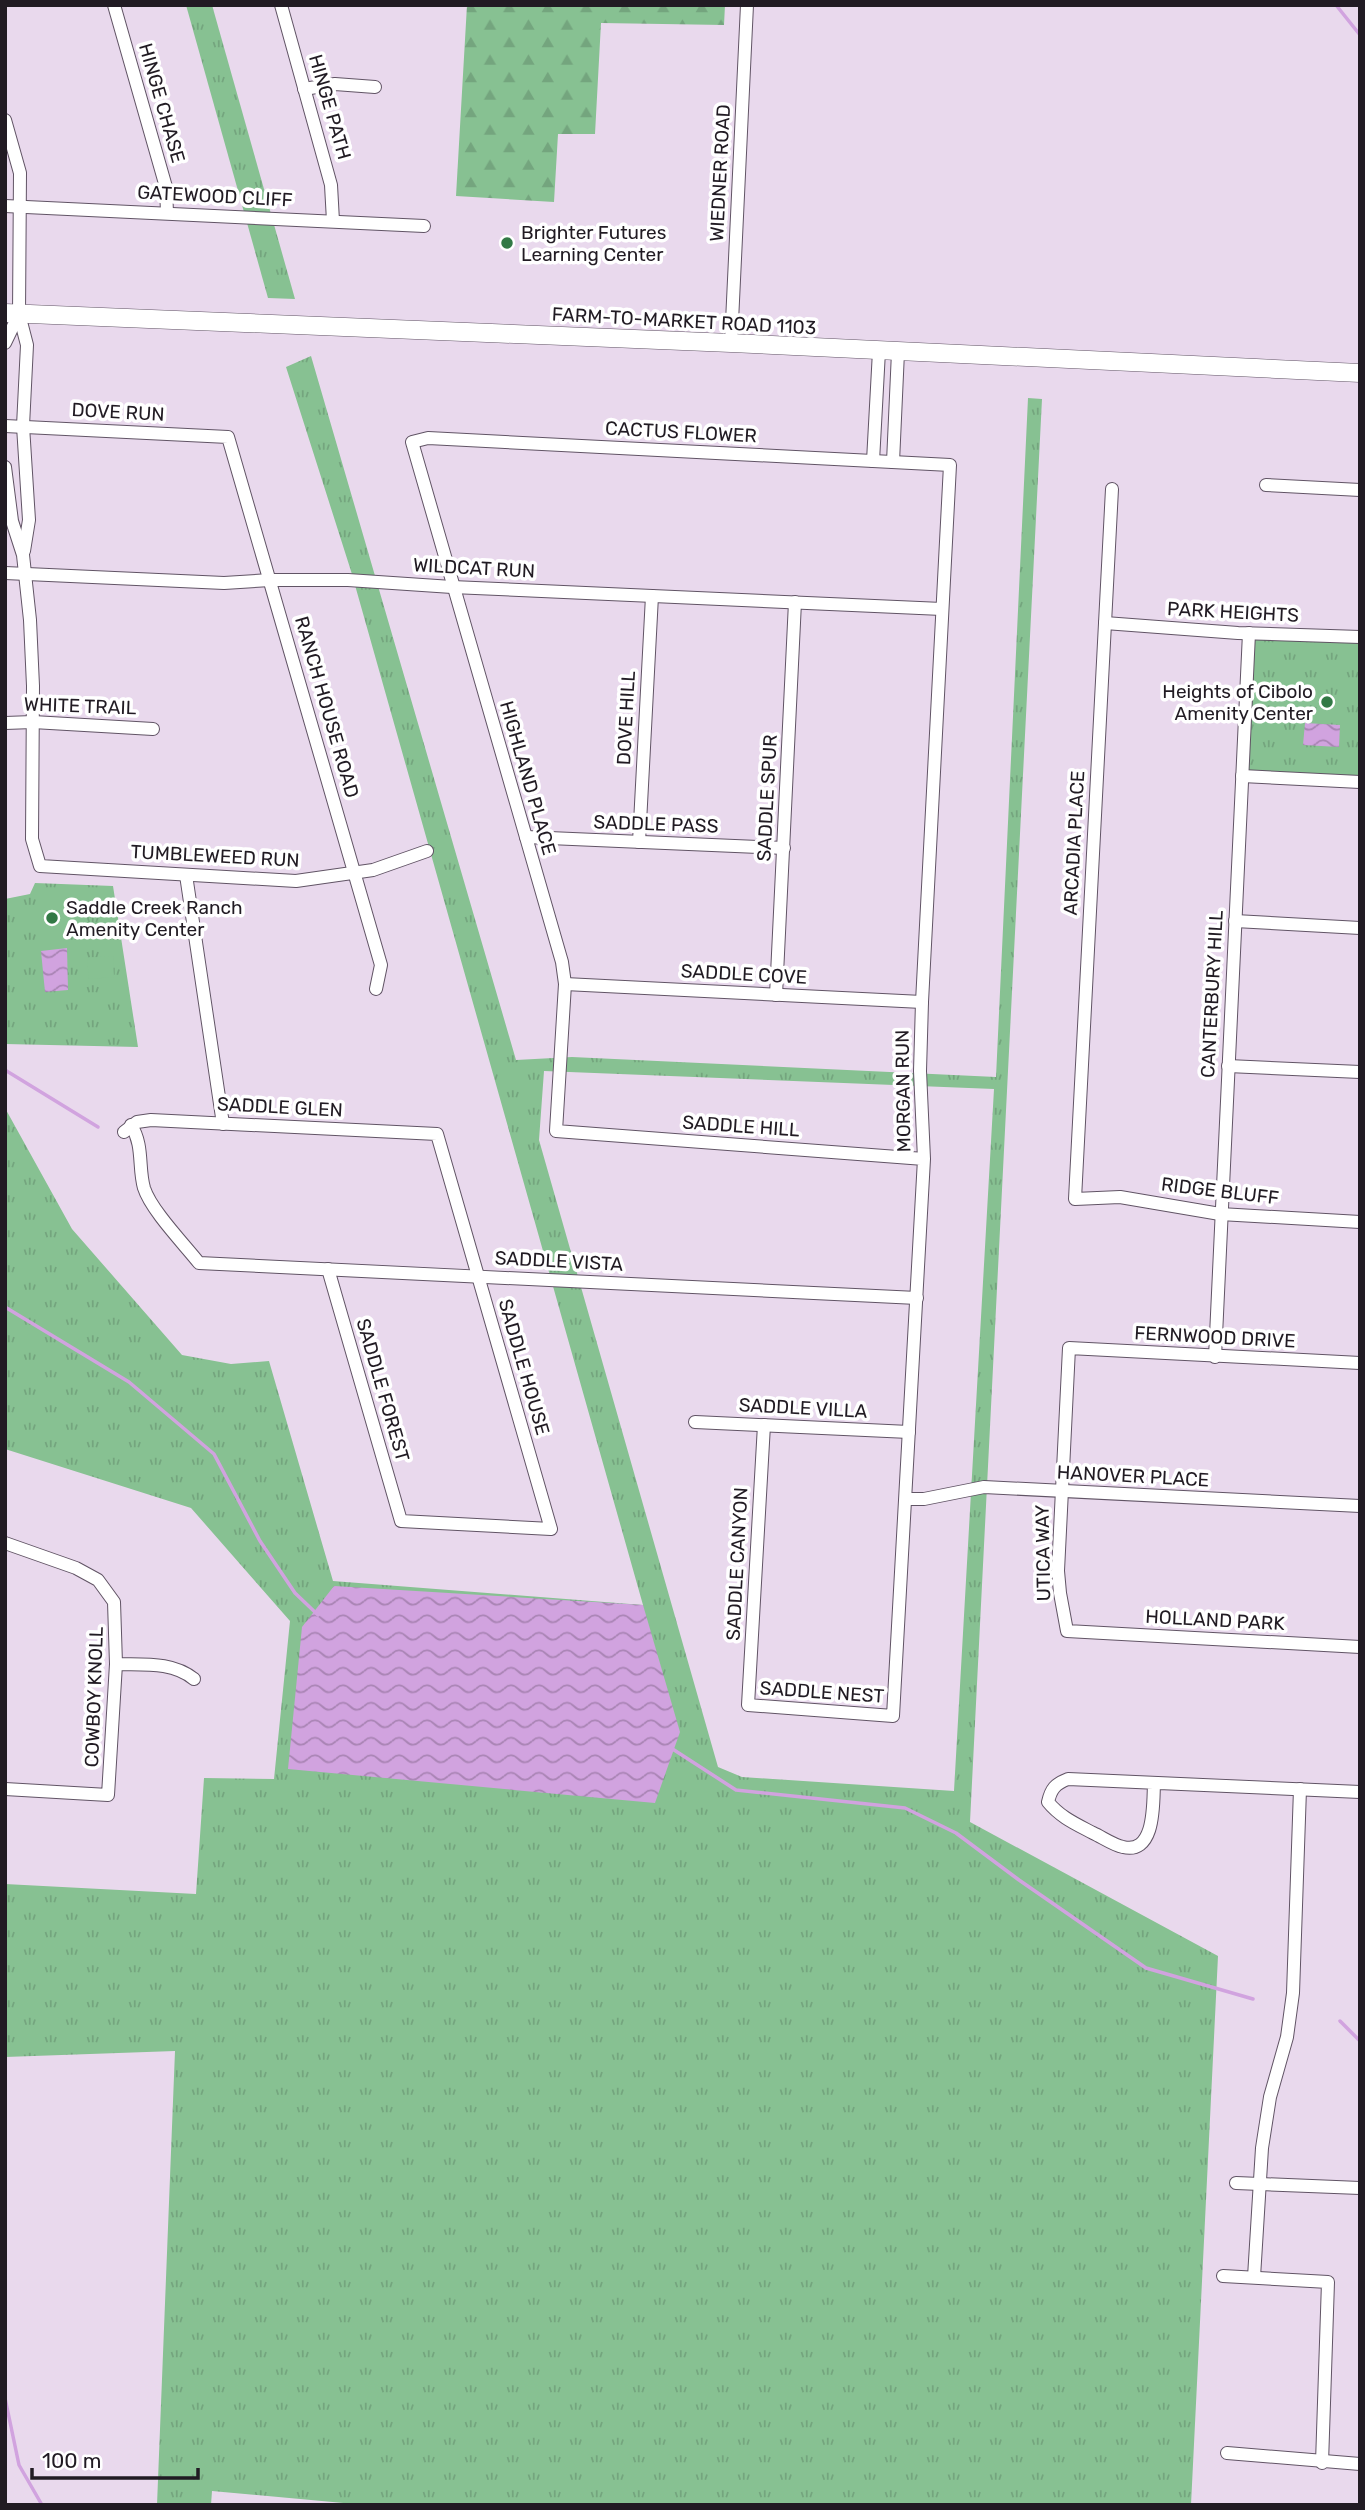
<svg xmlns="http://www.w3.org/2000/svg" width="1365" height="2510" font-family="Rubik,sans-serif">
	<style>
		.grass { fill: url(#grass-tufts); fill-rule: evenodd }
		.forest { fill: url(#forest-firs) }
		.pitch { fill: #87c192 }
		.water { fill: url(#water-waves) }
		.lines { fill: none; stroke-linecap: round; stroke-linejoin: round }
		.stream { stroke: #d1a3df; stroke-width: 3.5 }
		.street-casing { stroke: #615465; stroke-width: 14 }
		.secondary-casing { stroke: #615465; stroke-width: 19 }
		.street { stroke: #fff; stroke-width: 12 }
		.secondary { stroke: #fff; stroke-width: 18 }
		.poi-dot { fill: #327945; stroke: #fff; stroke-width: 2.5 }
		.labels { text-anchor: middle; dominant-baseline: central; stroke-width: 7; stroke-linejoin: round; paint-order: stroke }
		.street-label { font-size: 19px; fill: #211b23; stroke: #fff }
		.poi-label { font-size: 19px; fill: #211b23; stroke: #fff; text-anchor: start }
	</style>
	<defs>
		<pattern id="grass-tufts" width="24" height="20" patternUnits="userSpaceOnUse" patternTransform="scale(1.75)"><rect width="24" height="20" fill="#87c192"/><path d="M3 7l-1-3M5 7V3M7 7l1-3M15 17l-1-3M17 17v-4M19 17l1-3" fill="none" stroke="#74a57e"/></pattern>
		<pattern id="forest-firs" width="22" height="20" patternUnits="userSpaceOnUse" patternTransform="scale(1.75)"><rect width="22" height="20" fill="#87c192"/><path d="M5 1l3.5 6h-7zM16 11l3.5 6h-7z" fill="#74a57e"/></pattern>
		<pattern id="water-waves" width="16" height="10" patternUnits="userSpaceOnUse" patternTransform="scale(1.75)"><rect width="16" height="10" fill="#d1a3df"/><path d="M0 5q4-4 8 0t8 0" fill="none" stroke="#a984b4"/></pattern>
	</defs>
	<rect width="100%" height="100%" fill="#e9d9ed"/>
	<!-- grass -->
	<g class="grass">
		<path d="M186 5H212L295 299 268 298Z"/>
		<path d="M311 356 516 1060 572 1057 996 1077 1028 398 1042 399 970 1822 1218 1956 1191 2505H365L212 2491 211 2505H157L175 2051 5 2057V1884L196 1894 204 1778 274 1779 290 1621 191 1508 5 1449V1108L72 1229 182 1355 231 1364 269 1361 333 1581 643 1605 351 571 286 367ZM544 1071 994 1089 954 1791 742 1777 718 1767 539 1140Z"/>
		<path d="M1249 633 1360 638V782L1242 776Z"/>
		<path d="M35 883 113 886 138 1047 5 1044V899L30 894Z"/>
	</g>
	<!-- forest -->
	<path class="forest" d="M467 5H725L724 25 601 23 595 134H558L554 202 456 196Z"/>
	<!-- pitch -->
	<path class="pitch" d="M113 956 114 977 89 979 87 958Z"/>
	<!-- water -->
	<g class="water">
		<path d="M1305 723 1340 725 1339 747 1303 745Z"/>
		<path d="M67 948 68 990 45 992 41 951Z"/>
		<path d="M334 1586 643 1605 680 1732 655 1803 288 1769 302 1627Z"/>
	</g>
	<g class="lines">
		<!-- stream -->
		<g class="stream">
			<path d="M1336 5 1360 35"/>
			<path d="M5 1070 98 1127"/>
			<path d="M5 1307 129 1382 214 1454 260 1541 295 1593 318 1615"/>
			<path d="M671 1748 736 1790 905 1808 956 1833 1019 1880 1146 1968 1253 1999"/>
			<path d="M1340 2021 1360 2041"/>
			<path d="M5 2398 19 2465 42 2505"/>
		</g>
		<!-- street casing -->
		<g class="street-casing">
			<g id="street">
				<path d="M114 5 166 187 167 213"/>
				<path d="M281 5 331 185 333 221"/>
				<path d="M304 89 335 84 375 87"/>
				<path d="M5 120 20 173 19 314 27 345 23 426 29 520 24 551"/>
				<path d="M5 206 424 226"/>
				<path d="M5 343 19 314"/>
				<path d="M731 343 747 5"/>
				<path d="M5 426 228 437 381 965 376 989"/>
				<path d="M873 461 879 351"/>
				<path d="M893 462 898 352"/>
				<path d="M5 467 12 521 23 555 30 620 33 686 32 839 40 866 296 881 373 870 427 851"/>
				<path d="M1266 485 1360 490"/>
				<path d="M1112 489 1075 1199 1120 1197 1220 1214 1360 1222"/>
				<path d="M5 573 224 583 270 580H348L452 587 942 609"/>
				<path d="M1105 623 1238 633 1360 637"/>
				<path d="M5 723 33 722 153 729"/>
				<path d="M1242 776 1360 782"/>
				<path d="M526 837 784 848"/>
				<path d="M639 842 652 596"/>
				<path d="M186 875 223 1124"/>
				<path d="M1235 921 1360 928"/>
				<path d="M565 984 922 1002"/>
				<path d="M776 995 795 602"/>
				<path d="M1228 1066 1360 1072"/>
				<path d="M131 1125C144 1146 138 1167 144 1188 151 1210 184 1244 199 1263L917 1298"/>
				<path d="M124 1132 137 1122 151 1120 437 1134 551 1529 401 1521 328 1269"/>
				<path d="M1215 1357 1249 633"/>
				<path d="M1360 1363 1069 1348 1058 1571 1060 1593 1067 1631 1360 1647"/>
				<path d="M695 1422 909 1432"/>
				<path d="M764 1425 748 1705 893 1716 924 1159 920 1071 922 1002 950 465 428 438 412 442 562 962 565 984 556 1131 924 1159"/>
				<path d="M906 1499H924L984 1487 1360 1506"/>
				<path d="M5 1543 76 1568 98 1580 114 1602 116 1664 108 1795 5 1789"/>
				<path d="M116 1664C142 1665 172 1661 194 1679"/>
				<path d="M1154 1783C1153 1802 1156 1855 1123 1847 1113 1845 1102 1837 1093 1833 1076 1824 1060 1817 1048 1802 1051 1789 1055 1784 1068 1779L1360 1792"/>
				<path d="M1236 2183 1360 2188"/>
				<path d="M1223 2276 1328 2282 1322 2463"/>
				<path d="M1254 2277 1262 2148 1270 2097 1287 2037 1293 1993 1300 1789"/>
				<path d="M1227 2453 1360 2464"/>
			</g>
		</g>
		<!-- secondary casing -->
		<g class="secondary-casing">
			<path id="secondary" d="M5 313 731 343 1360 373"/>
		</g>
		<!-- street -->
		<use href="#street" class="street"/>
		<!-- secondary -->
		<use href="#secondary" class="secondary"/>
	</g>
	<!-- markers -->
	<g class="poi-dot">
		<circle cx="507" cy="243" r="7"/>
		<circle cx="1327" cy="702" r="7"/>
		<circle cx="52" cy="918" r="7"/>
	</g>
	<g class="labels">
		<!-- street labels -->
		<g class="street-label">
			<text transform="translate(162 103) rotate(74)">HINGE CHASE</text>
			<text transform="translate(330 107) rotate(74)">HINGE PATH</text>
			<text transform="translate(720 173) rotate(-87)">WIEDNER ROAD</text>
			<text transform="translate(215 196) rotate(3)">GATEWOOD CLIFF</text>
			<text transform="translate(684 321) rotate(3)">FARM-TO-MARKET ROAD 1103</text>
			<text transform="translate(118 412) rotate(3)">DOVE RUN</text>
			<text transform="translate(681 432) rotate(3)">CACTUS FLOWER</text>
			<text transform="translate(474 568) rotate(3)">WILDCAT RUN</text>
			<text transform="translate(1233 612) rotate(3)">PARK HEIGHTS</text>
			<text transform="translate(80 706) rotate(2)">WHITE TRAIL</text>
			<text transform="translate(327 707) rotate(74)">RANCH HOUSE ROAD</text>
			<text transform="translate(626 718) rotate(-87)">DOVE HILL</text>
			<text transform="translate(528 778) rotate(74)">HIGHLAND PLACE</text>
			<text transform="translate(767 798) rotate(-87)">SADDLE SPUR</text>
			<text transform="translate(656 824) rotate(2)">SADDLE PASS</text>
			<text transform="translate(1074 843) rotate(-87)">ARCADIA PLACE</text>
			<text transform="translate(215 856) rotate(3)">TUMBLEWEED RUN</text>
			<text transform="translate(744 974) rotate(3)">SADDLE COVE</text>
			<text transform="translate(1212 994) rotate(-87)">CANTERBURY HILL</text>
			<text transform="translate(903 1091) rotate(-91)">MORGAN RUN</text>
			<text transform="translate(280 1107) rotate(3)">SADDLE GLEN</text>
			<text transform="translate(741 1126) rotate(4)">SADDLE HILL</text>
			<text transform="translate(1220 1191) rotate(7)">RIDGE BLUFF</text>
			<text transform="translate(559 1261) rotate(3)">SADDLE VISTA</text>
			<text transform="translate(1215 1337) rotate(3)">FERNWOOD DRIVE</text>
			<text transform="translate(524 1367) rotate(74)">SADDLE HOUSE</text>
			<text transform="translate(383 1390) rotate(74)">SADDLE FOREST</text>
			<text transform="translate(803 1408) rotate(3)">SADDLE VILLA</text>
			<text transform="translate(1133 1476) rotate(3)">HANOVER PLACE</text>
			<text transform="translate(1043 1553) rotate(-91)">UTICA WAY</text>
			<text transform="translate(737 1564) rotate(-87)">SADDLE CANYON</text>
			<text transform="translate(1215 1620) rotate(3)">HOLLAND PARK</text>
			<text transform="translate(822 1692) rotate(4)">SADDLE NEST</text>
			<text transform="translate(94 1697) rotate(-88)">COWBOY KNOLL</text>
		</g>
		<!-- poi labels -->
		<g class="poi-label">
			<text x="521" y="232">Brighter Futures<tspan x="521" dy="22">Learning Center</tspan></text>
			<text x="1313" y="691" text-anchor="end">Heights of Cibolo<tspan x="1313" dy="22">Amenity Center</tspan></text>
			<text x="66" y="907">Saddle Creek Ranch<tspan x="66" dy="22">Amenity Center</tspan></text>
		</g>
	</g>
	<!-- border -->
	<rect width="1365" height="2510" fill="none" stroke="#211b23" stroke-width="14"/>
	<!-- scale -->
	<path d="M32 2468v10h166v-10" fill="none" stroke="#211b23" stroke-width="3.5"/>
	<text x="42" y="2468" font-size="21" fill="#211b23" stroke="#ffffff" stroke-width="5" paint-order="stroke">100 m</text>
</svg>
